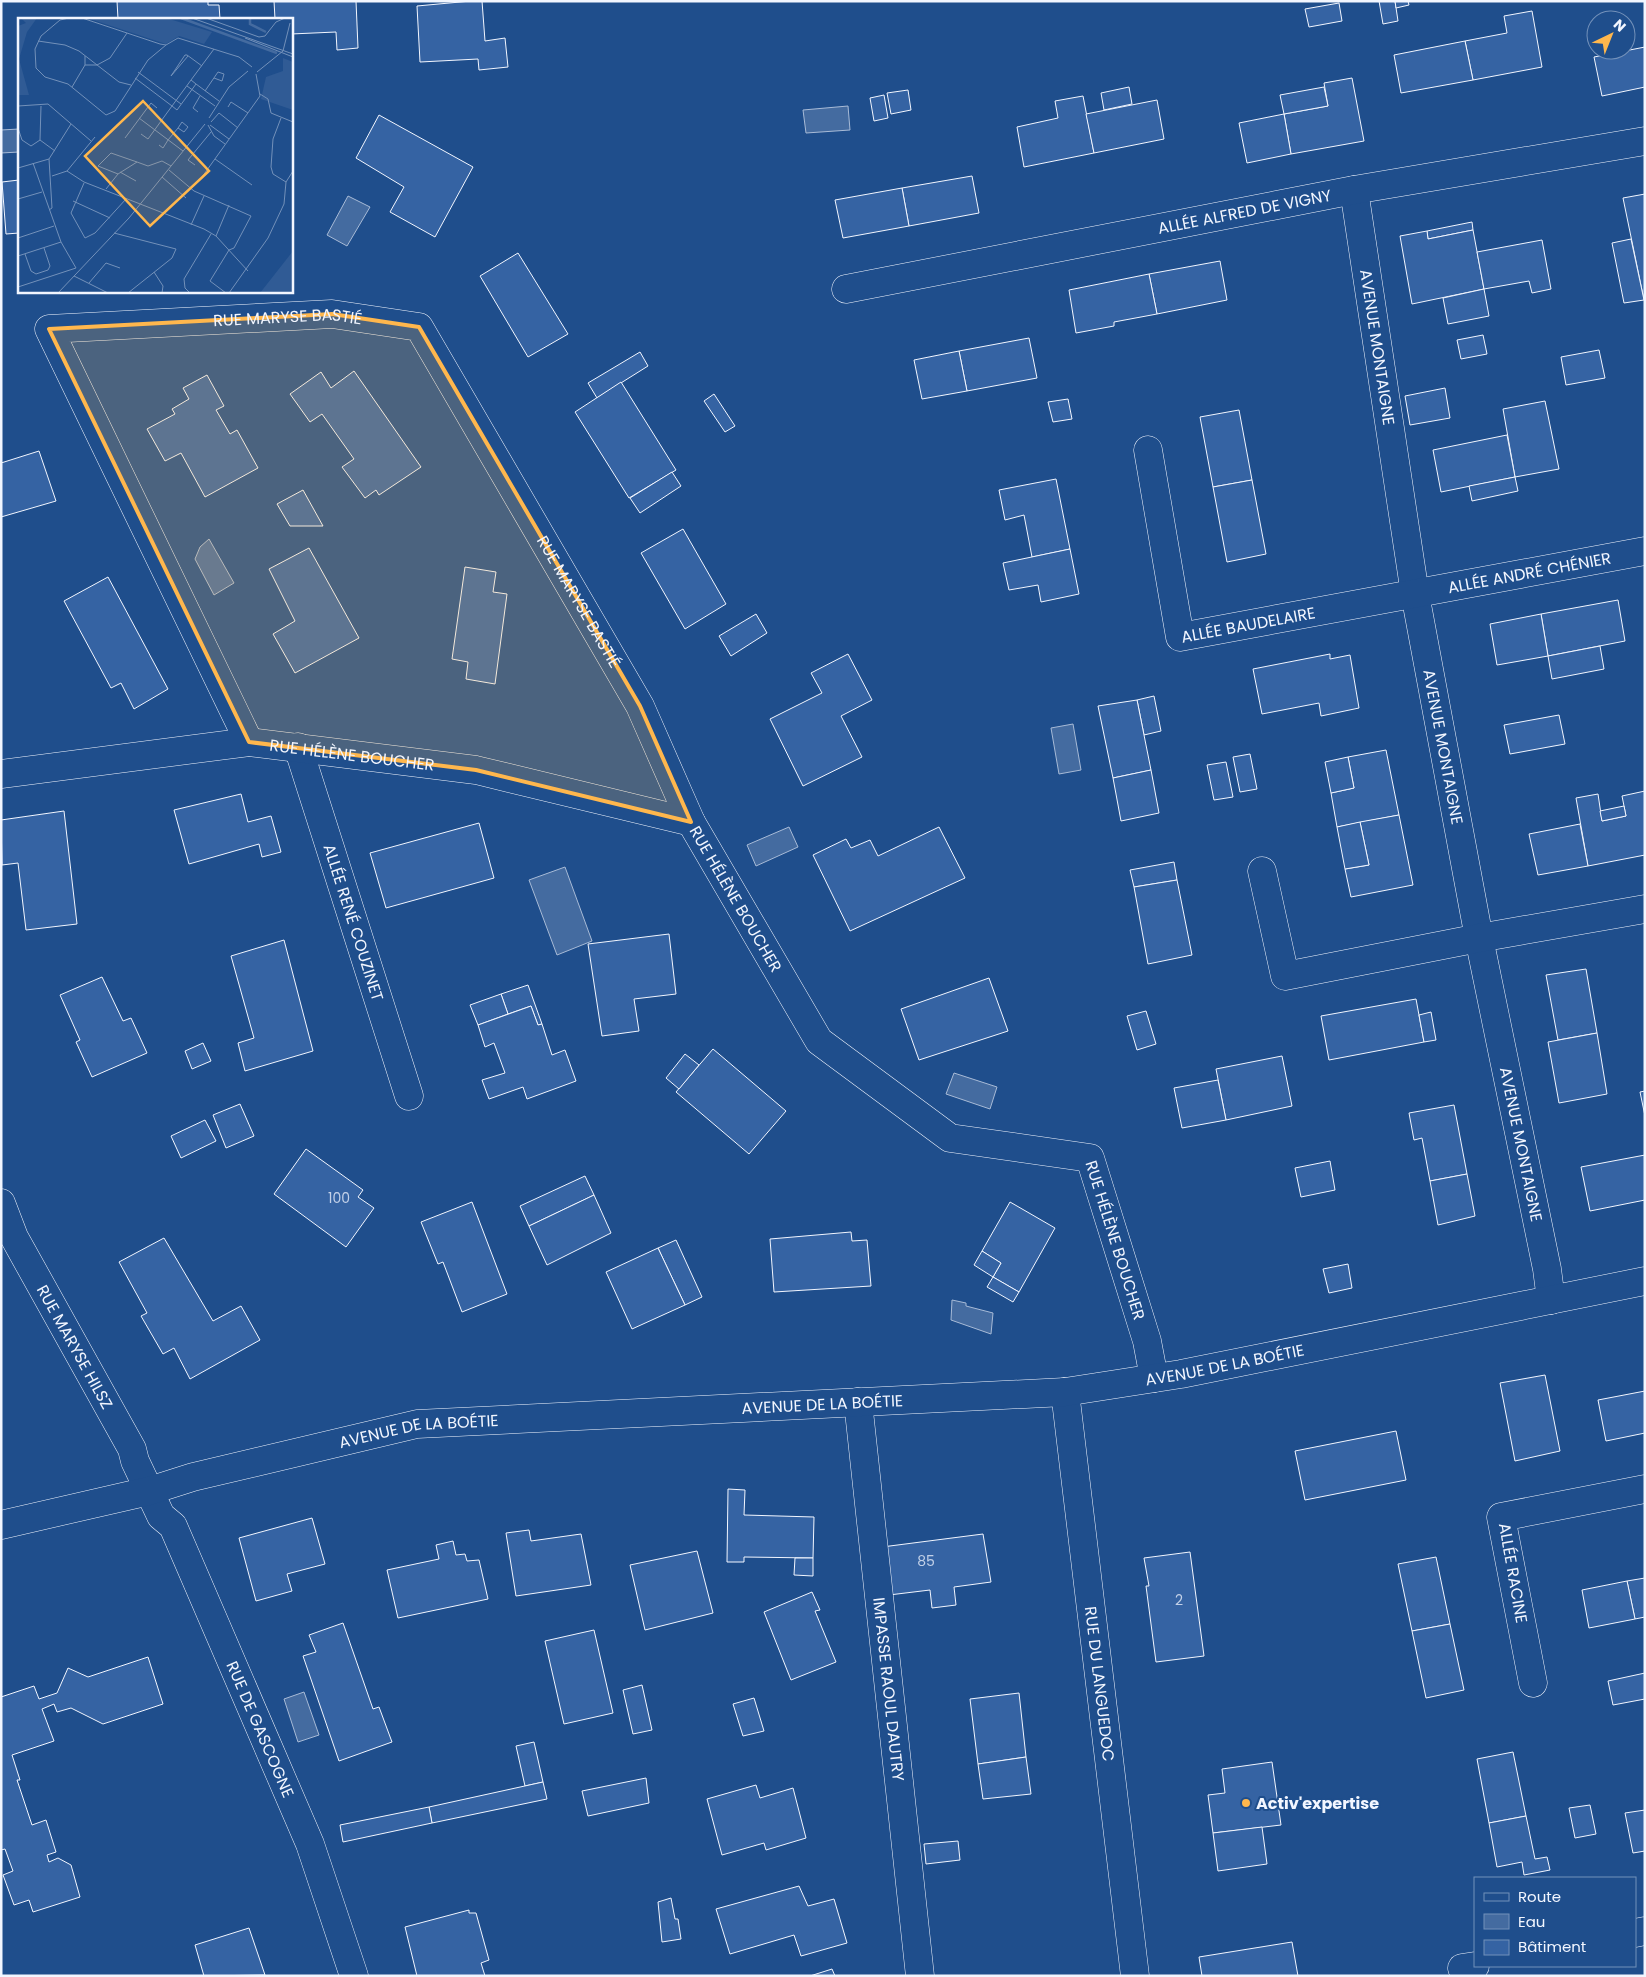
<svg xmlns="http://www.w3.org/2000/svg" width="1646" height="1977" font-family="Poppins,sans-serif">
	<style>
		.water { fill: #446ba0; stroke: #a8bbd7 }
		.building { fill: #3563a3; stroke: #f2f6ff }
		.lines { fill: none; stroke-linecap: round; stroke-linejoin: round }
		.minor-casing { stroke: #f2f6ff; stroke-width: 29 }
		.major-casing { stroke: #f2f6ff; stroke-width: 29 }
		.minor { stroke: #1f4e8c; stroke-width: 28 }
		.major { stroke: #1f4e8c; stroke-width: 28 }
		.marked { fill: #ffb74d; fill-opacity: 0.2; stroke: #ffb74d; stroke-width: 4; stroke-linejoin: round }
		.poi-dot { fill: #ffb74d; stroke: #1f4e8c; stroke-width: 2 }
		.labels { text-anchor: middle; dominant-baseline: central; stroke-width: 4; stroke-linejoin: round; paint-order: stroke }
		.number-label { font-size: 14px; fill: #c3d1e8 }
		.street-label { font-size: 16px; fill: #f2f6ff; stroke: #1f4e8c }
		.poi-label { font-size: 16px; font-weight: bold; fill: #f2f6ff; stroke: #1f4e8c; text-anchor: start }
		.inset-river { fill: none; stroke: #446ba0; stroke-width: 2.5 }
		.inset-road { fill: none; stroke: #7391ba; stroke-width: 1 }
		.view { fill: #ffb74d; fill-opacity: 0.15; stroke: #ffb74d; stroke-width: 2.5 }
		.inset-edge { fill: none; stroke: #f2f6ff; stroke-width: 2.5 }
	</style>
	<rect width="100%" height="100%" fill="#1f4e8c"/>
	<!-- water -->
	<g class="water">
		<path d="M848 106 850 130 806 133 803 110Z"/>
		<path d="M19 129V152L1 153V130Z"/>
		<path d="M348 196 370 207 347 246 327 235Z"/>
		<path d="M209 539 234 583 214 595 195 559 200 547Z"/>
		<path d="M1073 724 1081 770 1059 774 1051 728Z"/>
		<path d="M789 827 798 847 756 866 747 845Z"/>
		<path d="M565 867 592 941 557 955 529 880Z"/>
		<path d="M954 1073 997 1087 990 1109 946 1094Z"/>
		<path d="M952 1300 966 1303V1306L993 1313 991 1334 951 1320Z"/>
		<path d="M304 1692 319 1735 298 1742 284 1699Z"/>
	</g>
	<!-- building -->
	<g class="building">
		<path d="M117 1H208V5H219L220 19H118Z"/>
		<path d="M274 1H356L358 48 337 50 336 32 291 34V19H275Z"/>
		<path d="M471 1H482L485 41 505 38 508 67 479 70 478 59 420 62 417 6Z"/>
		<path d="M1379 1H1395L1398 21 1383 24Z"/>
		<path d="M1395 1H1408L1409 5 1396 8Z"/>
		<path d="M1339 3 1342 21 1309 27 1305 9Z"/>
		<path d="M1532 11 1542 67 1473 80 1465 41 1507 33 1504 16Z"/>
		<path d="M1465 41 1473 80 1401 93 1394 55Z"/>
		<path d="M1645 47V87L1602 96 1594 57Z"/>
		<path d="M1352 78 1364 141 1291 154 1284 114 1328 106 1324 83Z"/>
		<path d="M1129 87 1132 104 1104 110 1101 93Z"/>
		<path d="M1324 87 1328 106 1284 114 1280 95Z"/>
		<path d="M908 90 911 110 891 114 887 93Z"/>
		<path d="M884 95 888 118 874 121 870 98Z"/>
		<path d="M1083 96 1094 153 1024 167 1017 127 1058 118 1055 101Z"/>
		<path d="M1157 100 1164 139 1094 153 1086 114Z"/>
		<path d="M1284 114 1291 154 1247 163 1239 123Z"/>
		<path d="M379 115 473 167 435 237 390 212 404 187 356 158Z"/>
		<path d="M972 176 979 213 909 226 902 188Z"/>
		<path d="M19 180V233L6 234 2 182Z"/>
		<path d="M902 188 909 226 843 238 835 200Z"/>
		<path d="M1645 194V299L1644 300 1623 198Z"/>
		<path d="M1472 222 1473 230 1428 239 1427 231Z"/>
		<path d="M1473 230 1484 289 1412 304 1400 236 1427 231 1428 239Z"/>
		<path d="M1631 239 1644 300 1624 303 1612 243Z"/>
		<path d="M1542 240 1551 289 1532 293 1529 281 1484 289 1477 252Z"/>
		<path d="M518 253 568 334 528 357 480 276Z"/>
		<path d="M1220 261 1227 300 1157 314 1149 274Z"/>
		<path d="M1149 274 1157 314 1114 322V326L1076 333 1069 290Z"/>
		<path d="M1484 289 1489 316 1448 324 1443 298Z"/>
		<path d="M1483 335 1487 354 1461 359 1457 340Z"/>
		<path d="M1029 338 1037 378 967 391 959 351Z"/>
		<path d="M1599 350 1605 378 1566 385 1561 357Z"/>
		<path d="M959 351 967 391 922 399 914 360Z"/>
		<path d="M640 352 648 366 597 398 588 383Z"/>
		<path d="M354 371 421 467 379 495 376 490 365 498 342 467 354 459 322 414 310 422 290 394 321 372 331 388Z"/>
		<path d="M207 375 224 406 216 410 230 434 237 430 258 468 205 497 181 453 165 461 147 429 175 414 172 409 189 399 183 388Z"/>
		<path d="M621 382 676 470 629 498 575 412Z"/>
		<path d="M1445 388 1450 418 1410 425 1405 396Z"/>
		<path d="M714 394 735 426 725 432 704 401Z"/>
		<path d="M1068 399 1072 419 1053 422 1048 402Z"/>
		<path d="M1545 401 1559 469 1515 477 1503 409Z"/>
		<path d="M1239 410 1252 480 1213 487 1200 417Z"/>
		<path d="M1507 435 1515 477 1441 492 1433 450Z"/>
		<path d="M39 451 56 501 1 517V463Z"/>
		<path d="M672 472 681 486 640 513 630 498Z"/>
		<path d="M1515 477 1518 491 1472 501 1469 486Z"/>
		<path d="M1056 479 1070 549 1032 557 1024 515 1005 520 999 490Z"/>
		<path d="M1252 480 1266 554 1227 562 1213 487Z"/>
		<path d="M303 490 323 526H290L277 504Z"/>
		<path d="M683 529 726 604 685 629 641 553Z"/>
		<path d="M309 548 359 638 295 673 273 634 295 621 269 569Z"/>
		<path d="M1070 549 1079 594 1041 602 1038 585 1009 590 1003 563Z"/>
		<path d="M465 567 496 572 493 592 507 594 495 684 466 679 468 662 452 659Z"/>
		<path d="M108 577 168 689 134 709 121 683 111 688 64 601Z"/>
		<path d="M1618 600 1625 641 1548 656 1541 614Z"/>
		<path d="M756 614 767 633 731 656 719 636Z"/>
		<path d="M1541 614 1548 656 1497 665 1490 624Z"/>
		<path d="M1600 646 1604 669 1552 679 1548 656Z"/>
		<path d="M848 654 872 700 841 716 862 757 803 786 770 719 822 693 811 673Z"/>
		<path d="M1330 654V659L1350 655 1359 708 1321 716 1319 703 1262 714 1253 669Z"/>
		<path d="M1154 696 1161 731 1144 735 1137 700Z"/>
		<path d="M1137 700 1151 770 1113 778 1098 706Z"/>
		<path d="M1559 715 1565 744 1510 754 1504 725Z"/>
		<path d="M1386 750 1399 815 1337 827 1331 793 1354 788 1348 757Z"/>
		<path d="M1250 754 1257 789 1240 792 1233 757Z"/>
		<path d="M1348 757 1354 788 1331 793 1325 762Z"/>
		<path d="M1226 762 1233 797 1214 800 1207 765Z"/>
		<path d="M1151 770 1159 813 1121 821 1113 778Z"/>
		<path d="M1645 791V855L1588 866 1576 798 1598 794 1602 821 1626 816 1622 796Z"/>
		<path d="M241 794 248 822 271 816 281 852 262 857 259 844 189 864 174 810Z"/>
		<path d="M1624 806 1626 816 1602 821 1600 811Z"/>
		<path d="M64 811 77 924 26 930 18 863 2 865 1 820Z"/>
		<path d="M1399 815 1413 885 1351 897 1345 869 1369 865 1360 822Z"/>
		<path d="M1360 822 1369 865 1345 869 1337 827Z"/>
		<path d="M479 823 494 878 386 908 370 853Z"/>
		<path d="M1580 824 1588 866 1538 875 1529 834Z"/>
		<path d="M939 827 965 878 850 931 813 855 846 839 851 848 870 840 878 856Z"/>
		<path d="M1174 862 1177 880 1134 887 1130 870Z"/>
		<path d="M1177 880 1192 955 1148 964 1134 887Z"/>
		<path d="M669 934 676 994 634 999 639 1031 602 1036 588 944Z"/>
		<path d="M284 940 313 1051 245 1071 238 1043 254 1038 231 956Z"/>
		<path d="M1586 969 1597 1033 1558 1040 1546 975Z"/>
		<path d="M102 977 123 1021 131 1018 147 1053 92 1077 76 1042 80 1040 60 995Z"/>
		<path d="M989 978 1008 1031 919 1060 901 1009Z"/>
		<path d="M528 985 542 1024 538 1025 531 1006 508 1014 501 994Z"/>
		<path d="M501 994 508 1014 478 1025 470 1005Z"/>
		<path d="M1416 999 1424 1042 1329 1060 1321 1016Z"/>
		<path d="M531 1006 538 1025 542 1024 552 1055 565 1050 576 1081 527 1099 523 1087 489 1099 482 1080 505 1073 494 1043 485 1047 478 1025Z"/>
		<path d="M1146 1011 1156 1044 1137 1050 1127 1016Z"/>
		<path d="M1431 1012 1436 1040 1424 1042 1419 1015Z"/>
		<path d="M1597 1033 1607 1094 1559 1103 1548 1042Z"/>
		<path d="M203 1043 211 1061 192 1069 185 1051Z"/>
		<path d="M713 1049 786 1111 749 1154 676 1092Z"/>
		<path d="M685 1054 699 1065 679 1089 666 1078Z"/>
		<path d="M1282 1056 1292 1106 1226 1120 1216 1069Z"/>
		<path d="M1218 1080 1226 1120 1182 1128 1174 1088Z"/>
		<path d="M1645 1091V1116L1640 1092Z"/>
		<path d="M240 1104 254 1136 226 1148 213 1115Z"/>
		<path d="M1454 1105 1467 1174 1430 1181 1422 1138 1414 1140 1409 1113Z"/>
		<path d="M205 1120 216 1141 181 1158 171 1136Z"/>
		<path d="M306 1149 363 1190 358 1197 374 1208 346 1247 274 1194Z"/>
		<path d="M1645 1155V1200L1590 1211 1581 1167Z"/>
		<path d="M1330 1161 1335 1190 1301 1197 1295 1168Z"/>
		<path d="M1467 1174 1475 1216 1438 1225 1430 1181Z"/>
		<path d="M585 1176 594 1195 529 1226 520 1206Z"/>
		<path d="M594 1195 611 1233 547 1265 529 1226Z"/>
		<path d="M472 1202 507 1294 462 1312 443 1262 438 1264 421 1222Z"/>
		<path d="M1010 1202 1055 1228 1019 1292 993 1277 1001 1263 982 1251Z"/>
		<path d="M851 1232 852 1241 867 1240 871 1286 774 1292 770 1239Z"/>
		<path d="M164 1238 213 1321 241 1306 260 1340 190 1379 174 1348 163 1354 141 1316 147 1313 119 1262Z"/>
		<path d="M676 1240 702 1297 685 1305 658 1248Z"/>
		<path d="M658 1248 685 1305 632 1329 606 1272Z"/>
		<path d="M982 1251 1001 1263 993 1277 974 1265Z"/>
		<path d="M1348 1264 1352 1288 1329 1293 1323 1269Z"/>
		<path d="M993 1277 1019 1292 1013 1302 987 1287Z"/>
		<path d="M1545 1375 1560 1451 1515 1461 1500 1383Z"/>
		<path d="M1645 1391V1433L1606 1441 1598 1400Z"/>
		<path d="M1396 1431 1406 1480 1305 1500 1295 1451Z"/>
		<path d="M728 1489 745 1490 744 1515 814 1517 813 1558 744 1557V1562H727Z"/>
		<path d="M312 1518 325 1564 287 1574 292 1591 256 1601 239 1538Z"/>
		<path d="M529 1530 531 1541 581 1534 591 1585 516 1596 506 1533Z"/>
		<path d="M983 1534 991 1582 954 1587 956 1605 932 1608 930 1590 889 1595 882 1547Z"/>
		<path d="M453 1541 456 1555 465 1554 467 1561 479 1560 488 1599 398 1618 387 1570 439 1559 436 1545Z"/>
		<path d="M697 1551 713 1613 645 1630 630 1565Z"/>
		<path d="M1190 1552 1204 1656 1156 1662 1146 1586H1149L1144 1558Z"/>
		<path d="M1436 1557 1450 1624 1412 1631 1398 1564Z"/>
		<path d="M795 1558H813V1576L794 1575Z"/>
		<path d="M1645 1578V1617L1635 1619 1627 1581Z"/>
		<path d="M1627 1581 1635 1619 1589 1628 1582 1590Z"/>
		<path d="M812 1592 820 1610 815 1611 836 1662 791 1680 764 1612Z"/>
		<path d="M343 1623 373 1709 379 1707 392 1742 339 1761 303 1656 316 1652 309 1635Z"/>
		<path d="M1450 1624 1464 1690 1426 1698 1412 1631Z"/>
		<path d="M594 1630 613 1713 564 1724 545 1641Z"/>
		<path d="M148 1657 163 1704 103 1724 71 1708 57 1712 54 1704 42 1709 54 1741 12 1755 20 1780H17L32 1825 46 1820 56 1852 47 1855 49 1862 58 1858 71 1865 80 1897 33 1912 29 1900 14 1905 3 1875 13 1871 5 1849 1 1850V1697L34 1686 39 1699 57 1693 68 1668 88 1677Z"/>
		<path d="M1645 1673V1699L1613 1705 1608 1681Z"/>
		<path d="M642 1685 652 1730 633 1734 623 1690Z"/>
		<path d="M1019 1693 1026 1757 978 1764 970 1699Z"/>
		<path d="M754 1698 764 1731 743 1736 733 1704Z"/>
		<path d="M534 1742 543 1782 525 1786 516 1746Z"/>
		<path d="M1513 1752 1526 1816 1489 1823 1477 1759Z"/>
		<path d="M1026 1757 1031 1794 983 1799 978 1764Z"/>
		<path d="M1272 1762 1281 1825 1213 1833 1208 1795 1225 1793 1222 1769Z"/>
		<path d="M646 1778 649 1803 588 1816 582 1791Z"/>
		<path d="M543 1782 547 1799 432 1823 429 1807Z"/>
		<path d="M756 1785 760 1798 793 1788 806 1838 766 1850 764 1843 722 1855 707 1799Z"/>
		<path d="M1590 1805 1596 1834 1575 1838 1569 1808Z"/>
		<path d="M429 1807 432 1823 343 1842 340 1825Z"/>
		<path d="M1645 1810V1851L1633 1853 1625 1813Z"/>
		<path d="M1526 1816 1535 1859 1547 1857 1550 1870 1524 1875 1522 1862 1497 1867 1489 1823Z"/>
		<path d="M1262 1827 1267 1864 1218 1871 1213 1833Z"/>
		<path d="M958 1841 960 1860 926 1864 924 1844Z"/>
		<path d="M799 1886 808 1906 834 1899 847 1943 801 1956 794 1935 730 1954 716 1909Z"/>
		<path d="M671 1898 675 1919H678L681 1939 662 1942 658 1902Z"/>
		<path d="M469 1910V1913H476L489 1960 481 1963 485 1976H417L405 1927Z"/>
		<path d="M249 1928 265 1975 204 1976 195 1945Z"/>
		<path d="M1292 1942 1298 1976H1202L1199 1957Z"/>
		<path d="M832 1969 835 1976H810Z"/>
	</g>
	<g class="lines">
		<!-- minor casing -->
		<g class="minor-casing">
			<g id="minor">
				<path id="s1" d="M1354 190 1415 594 1479 938 1547 1269 1551 1300"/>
				<path id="s2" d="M846 289 1354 190 1645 141"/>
				<path id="s3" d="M1148 450 1180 637 1645 551"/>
				<path id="s4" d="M249 742 49 329 332 314 419 327 640 706 691 822"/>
				<path id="s5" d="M298 747 409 1096"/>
				<path id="s6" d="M1 774 249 742 476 770 691 822 819 1041 950 1138 1090 1158 1147 1341 1154 1378"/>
				<path d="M1262 871 1285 976 1479 938 1645 909"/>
				<path id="s7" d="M1 1203 14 1237 132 1449 135 1461 161 1516 173 1526 310 1844 354 1976"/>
				<path id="s8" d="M1065 1392 1135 1976"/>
				<path id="s9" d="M858 1402 920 1976"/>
				<path d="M1533 1683 1501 1517 1645 1489"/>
				<path d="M1635 1933 1645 1931"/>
				<path d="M1462 1968 1475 1966"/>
			</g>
		</g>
		<!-- major casing -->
		<g class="major-casing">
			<g id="major">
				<path id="s10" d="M1 1525 149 1491 193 1477 417 1424 1065 1392 1181 1374 1645 1281"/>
			</g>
		</g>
		<!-- minor -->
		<use href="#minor" class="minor"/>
		<!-- major -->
		<use href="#major" class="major"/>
	</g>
	<!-- marked area -->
	<path class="marked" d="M332 314 419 327 640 706 691 822 476 770 249 742 49 329Z"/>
	<!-- markers -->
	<circle class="poi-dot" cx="1246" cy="1803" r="5"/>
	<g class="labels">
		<!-- number labels -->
		<g class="number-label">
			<text x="339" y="1198">100</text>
			<text x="926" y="1561">85</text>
			<text x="1179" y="1600">2</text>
		</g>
		<!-- street labels -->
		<g class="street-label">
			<text stroke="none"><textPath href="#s2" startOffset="406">ALLÉE ALFRED DE VIGNY</textPath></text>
			<text stroke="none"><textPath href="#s4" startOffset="698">RUE MARYSE BASTIÉ</textPath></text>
			<text stroke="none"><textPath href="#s1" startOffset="159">AVENUE MONTAIGNE</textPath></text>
			<text stroke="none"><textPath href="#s3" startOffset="545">ALLÉE ANDRÉ CHÉNIER</textPath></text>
			<text stroke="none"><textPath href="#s4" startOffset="1148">RUE MARYSE BASTIÉ</textPath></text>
			<text stroke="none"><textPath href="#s3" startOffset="259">ALLÉE BAUDELAIRE</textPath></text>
			<text stroke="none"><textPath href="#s1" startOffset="564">AVENUE MONTAIGNE</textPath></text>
			<text stroke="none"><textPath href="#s6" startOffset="354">RUE HÉLÈNE BOUCHER</textPath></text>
			<text stroke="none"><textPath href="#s6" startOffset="789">RUE HÉLÈNE BOUCHER</textPath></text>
			<text stroke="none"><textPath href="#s5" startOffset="184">ALLÉE RENÉ COUZINET</textPath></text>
			<text stroke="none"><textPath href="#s1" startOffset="969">AVENUE MONTAIGNE</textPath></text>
			<text stroke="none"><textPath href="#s6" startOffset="1344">RUE HÉLÈNE BOUCHER</textPath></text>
			<text stroke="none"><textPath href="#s7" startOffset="162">RUE MARYSE HILSZ</textPath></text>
			<text stroke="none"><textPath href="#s10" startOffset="1239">AVENUE DE LA BOÉTIE</textPath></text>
			<text stroke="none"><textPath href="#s10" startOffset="834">AVENUE DE LA BOÉTIE</textPath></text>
			<text stroke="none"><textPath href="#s10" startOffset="429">AVENUE DE LA BOÉTIE</textPath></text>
			<text transform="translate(1513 1573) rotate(80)">ALLÉE RACINE</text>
			<text stroke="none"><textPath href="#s8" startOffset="294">RUE DU LANGUEDOC</textPath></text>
			<text stroke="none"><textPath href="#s9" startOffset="289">IMPASSE RAOUL DAUTRY</textPath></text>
			<text stroke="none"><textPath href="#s7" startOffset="589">RUE DE GASCOGNE</textPath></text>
		</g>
		<!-- poi labels -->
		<g class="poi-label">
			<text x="1256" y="1803">Activ'expertise</text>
		</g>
	</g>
	<!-- overview -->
	<g transform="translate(18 18)">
		<rect width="275" height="275" fill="#1f4e8c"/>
		<path d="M3 0H19L9 14 1 41 11 77H0V8L8 5ZM69 0H148L194 14 186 26 161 18 148 26ZM265 40 275 44V92L243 81 248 59 265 53ZM275 233V275H242Z" fill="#305b95"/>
		<path class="inset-river" d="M163 0 259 35M232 0V6L248 14"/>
		<path class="inset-road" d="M51 0 42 2 23 18 17 31 18 50 27 59 50 66 88 97 97 93 130 42 148 27M64 0 142 26 148 27 160 20 221 39 234 49M174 0 275 36M188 0 241 19 247 18 258 4 267 0M227 20 275 39M20 23 47 27 61 33 101 64 113 67M170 38 153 58 167 37H169L184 48M67 47H79L92 40 109 15M120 54 163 86M239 54 265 33 272 5M117 60 154 88 159 92 178 66 173 62 154 88 130 121 123 116M173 62 196 31M178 66 201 83M169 68 197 88M54 69 67 47V38M187 73 200 54 206 56 204 63 196 60M242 76 250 81 253 95 275 104M0 88 30 86 73 123M23 88 22 122 37 133M210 89 213 84 230 95M180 94 175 90 182 78M121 100 165 133M191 100 211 69 230 53M263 100 255 121 253 149 255 156 268 164M193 104 201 95 220 110M190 107 196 118 207 126M192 107 211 121M0 110 4 122 13 128 22 122M107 120 133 85 139 90M141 127 145 130 150 122 160 110 164 104 170 109 166 114 160 110M31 141 53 106M197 141 234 167M15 145 43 224 58 250M177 147 170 142 193 114M0 150 31 141M151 152 176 173 233 198 216 230 211 232 192 263 208 275M49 153 66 164 186 211 198 218 230 253M102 154 118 163M100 156 80 148 93 135 119 144M34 158 49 153 77 119M144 159 168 180M184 159 242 78 238 56M66 165 53 195 67 220 77 215 108 181M88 171 100 156 119 144 130 148 144 143 153 148M0 181 24 174M55 183 92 200M31 192 34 190 31 141M173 207 186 178M96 215 158 231 154 240 110 275M198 218 211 187M0 220 36 208M7 236 13 253 18 256 30 252 32 248 26 230M0 238 43 224M136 254 145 268 144 275M56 258 90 275M71 265 88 245 102 250M0 269 58 250M40 275 111 200 187 106M172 275 167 270 166 261 193 216M211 275 250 220 266 186 268 164 275 153"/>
		<path class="view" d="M125 83 191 153 132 208 67 138Z"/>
		<rect width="275" height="275" class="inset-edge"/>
	</g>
	<!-- border -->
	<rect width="1646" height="1977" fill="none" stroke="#f2f6ff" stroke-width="5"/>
	<!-- legend -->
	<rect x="1474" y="1877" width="162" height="90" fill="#1f4e8c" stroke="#7391ba"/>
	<rect x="1484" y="1893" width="25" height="8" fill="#1f4e8c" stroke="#7391ba"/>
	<text x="1518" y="1902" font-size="15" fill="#f2f6ff">Route</text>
	<rect x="1484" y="1914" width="25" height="15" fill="#446ba0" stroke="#7391ba"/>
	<text x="1518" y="1927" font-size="15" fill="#f2f6ff">Eau</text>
	<rect x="1484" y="1940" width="25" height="15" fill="#3563a3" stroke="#7391ba"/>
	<text x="1518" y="1952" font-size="15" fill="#f2f6ff">Bâtiment</text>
	<!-- north arrow -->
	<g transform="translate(1611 35) rotate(43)"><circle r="24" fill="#1f4e8c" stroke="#7391ba"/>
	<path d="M0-4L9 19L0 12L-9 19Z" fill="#ffb74d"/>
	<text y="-8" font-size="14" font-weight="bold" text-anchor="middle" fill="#f2f6ff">N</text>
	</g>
</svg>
